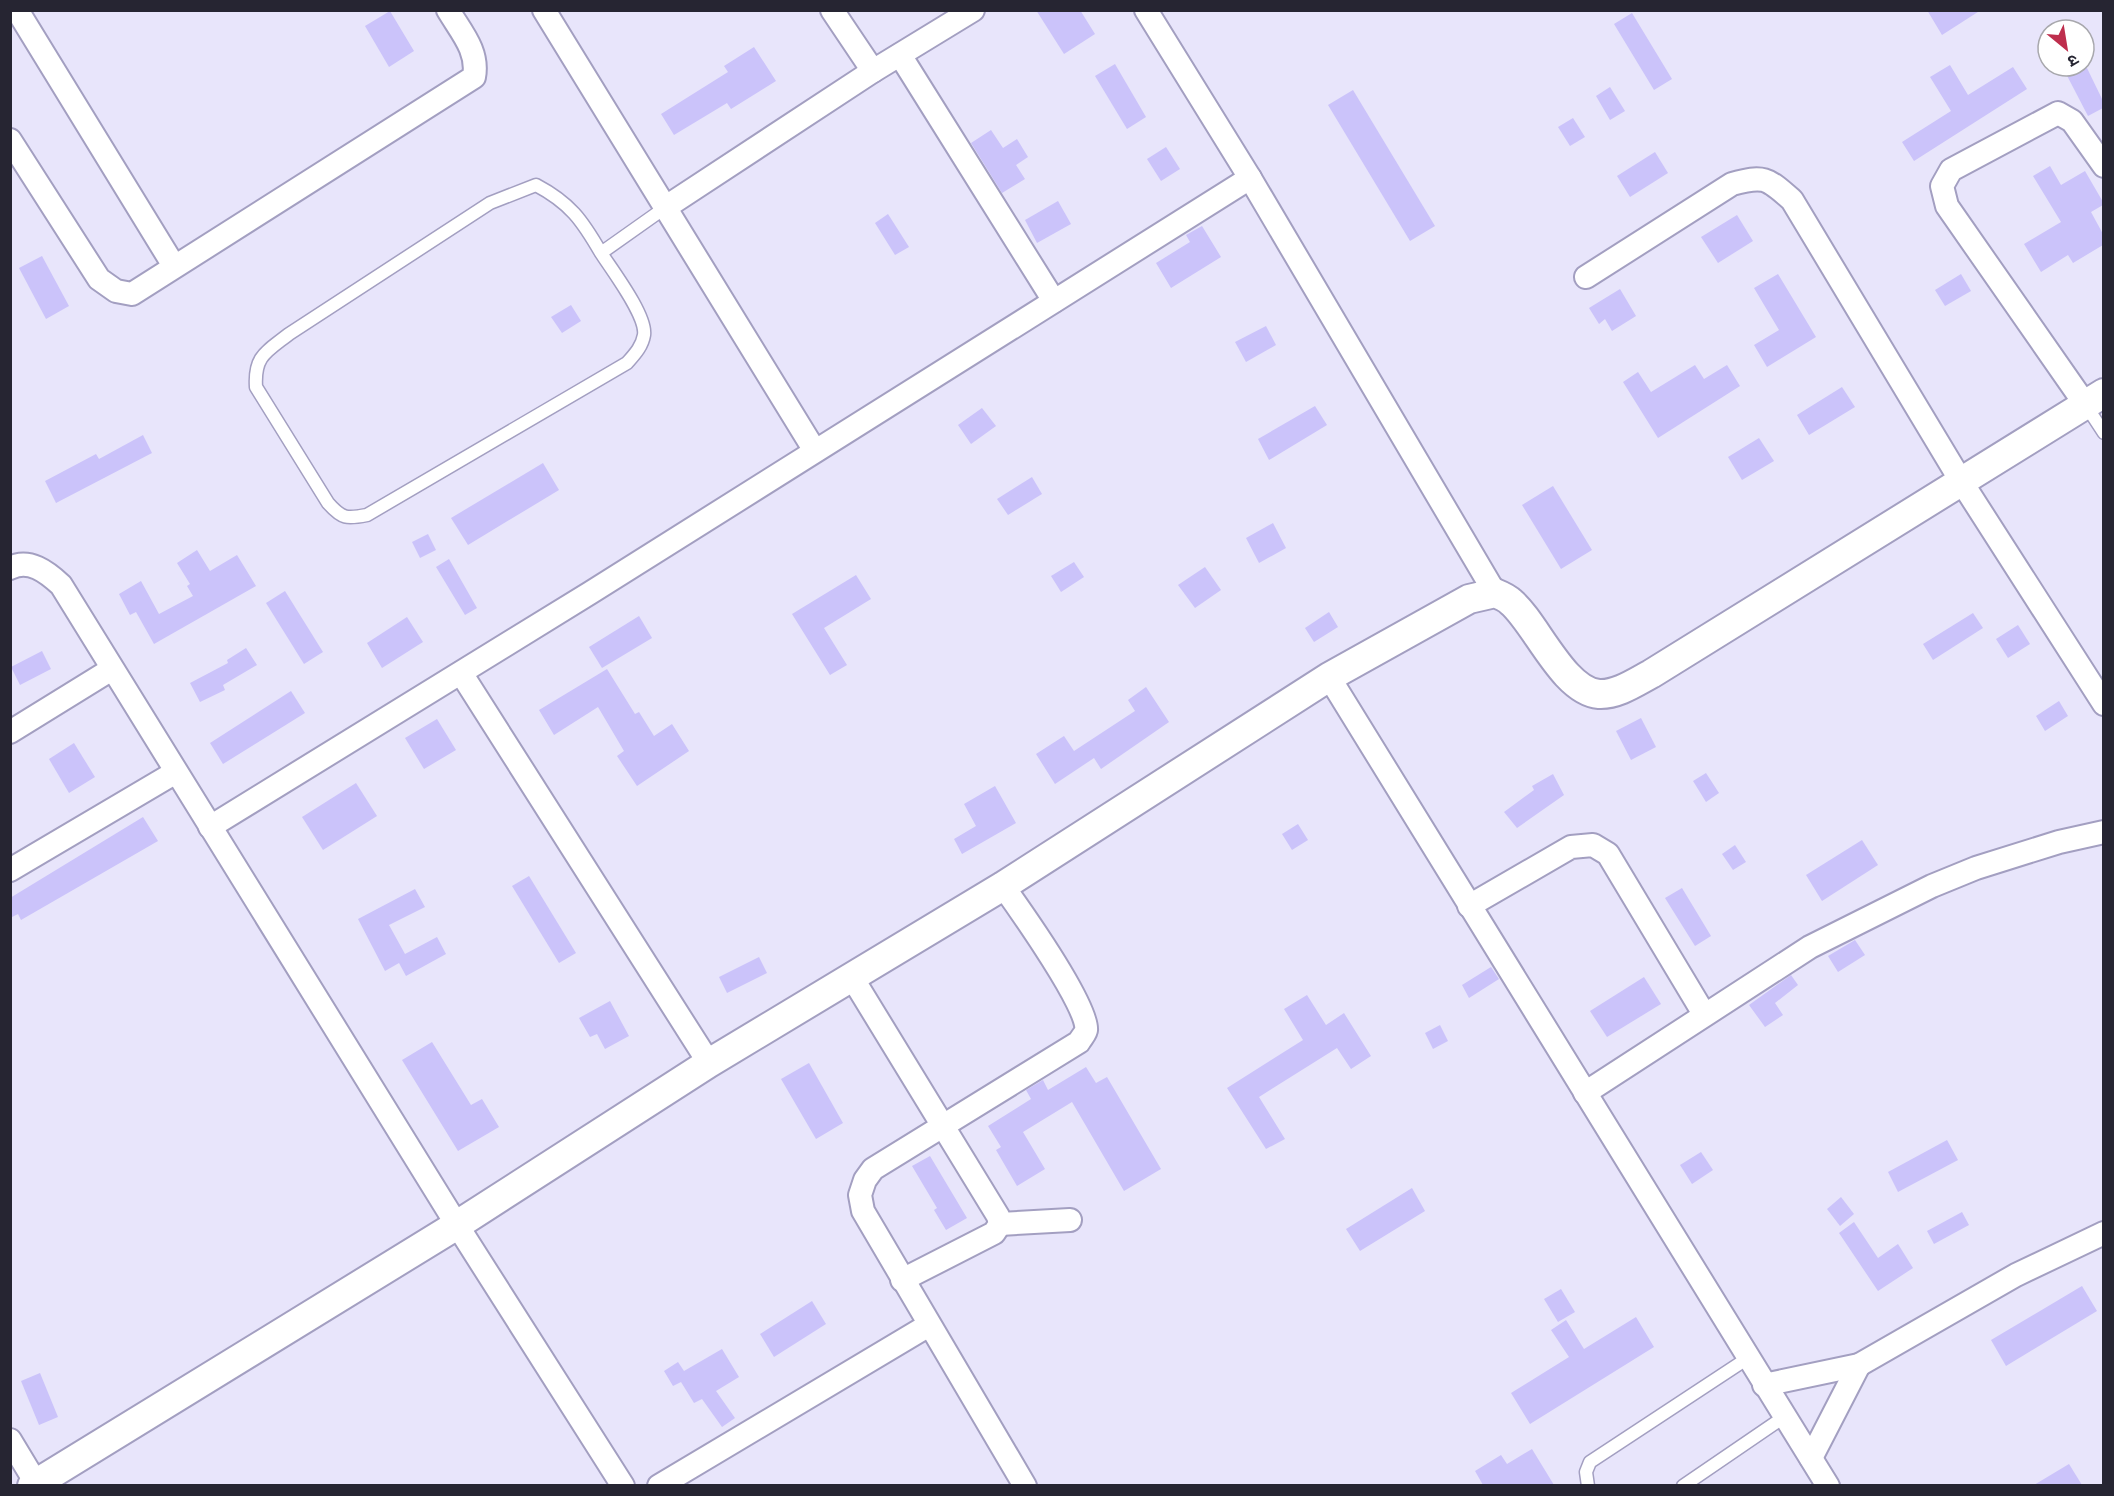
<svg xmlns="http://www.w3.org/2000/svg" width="2114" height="1496" font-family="Montserrat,'Noto Sans Devanagari',sans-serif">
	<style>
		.building { fill: #cbc3fa }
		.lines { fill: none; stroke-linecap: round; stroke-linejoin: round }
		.service-casing { stroke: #a39fc1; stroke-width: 15 }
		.minor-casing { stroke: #a39fc1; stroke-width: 26 }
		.tertiary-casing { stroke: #a39fc1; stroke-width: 32 }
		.service { stroke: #fff; stroke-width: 12 }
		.minor { stroke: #fff; stroke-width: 22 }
		.tertiary { stroke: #fff; stroke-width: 28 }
	</style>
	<rect width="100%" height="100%" fill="#e8e5fb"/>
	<!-- building -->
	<g class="building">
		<path d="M1036 10H1080L1095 34 1064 54Z"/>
		<path d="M1927 10H1981L1942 35Z"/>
		<path d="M390 11 414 51 389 67 365 26Z"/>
		<path d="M1632 13 1672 79 1654 90 1614 24Z"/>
		<path d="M754 47 776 81 731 109 727 103 674 135 661 114 728 72 724 66Z"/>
		<path d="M1115 64 1146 117 1127 129 1095 76Z"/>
		<path d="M1950 65 1968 95 2013 67 2027 89 1914 161 1902 142 1951 111 1930 77Z"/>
		<path d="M2062 66H2086L2103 101V108L2088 116Z"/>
		<path d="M1610 87 1625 111 1610 120 1596 96Z"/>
		<path d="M1353 90 1435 226 1410 241 1328 105Z"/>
		<path d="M1573 118 1585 137 1570 146 1558 127Z"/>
		<path d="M991 130 1003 148 1017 139 1028 157 1016 165 1025 179 1002 193 971 143Z"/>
		<path d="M1166 147 1180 169 1161 181 1147 159Z"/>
		<path d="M1655 152 1668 173 1630 197 1617 176Z"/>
		<path d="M2050 166 2061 185 2085 171 2103 202V205L2091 212 2103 234V245L2073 263 2068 255 2041 272 2024 244 2061 222 2033 176Z"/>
		<path d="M1058 201 1071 224 1037 243 1025 220Z"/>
		<path d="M888 214 909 247 895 255 875 223Z"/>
		<path d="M1737 215 1753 241 1718 263 1701 237Z"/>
		<path d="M1202 226 1221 257 1171 288 1156 263 1190 242 1186 235Z"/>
		<path d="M42 256 69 306 46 319 19 268Z"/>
		<path d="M1778 274 1816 337 1767 367 1754 345 1779 330 1754 288Z"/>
		<path d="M1961 274 1971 291 1945 306 1935 290Z"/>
		<path d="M1620 289 1636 316 1612 331 1605 319 1599 324 1589 308Z"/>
		<path d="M571 305 581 321 562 333 551 317Z"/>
		<path d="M1266 326 1276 345 1246 362 1235 342Z"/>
		<path d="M1695 365 1704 379 1727 365 1740 386 1658 438 1623 382 1638 372 1651 392Z"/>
		<path d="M1842 387 1855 407 1809 435 1797 415Z"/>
		<path d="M1315 406 1327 425 1269 460 1258 439Z"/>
		<path d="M982 408 996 426 971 444 958 425Z"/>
		<path d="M143 435 152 453 56 503 45 481 96 454 99 459Z"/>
		<path d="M1759 438 1774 461 1742 480 1728 457Z"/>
		<path d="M543 463 559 490 468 545 451 518Z"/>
		<path d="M1032 477 1042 494 1008 515 997 499Z"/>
		<path d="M1553 486 1592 550 1561 569 1522 505Z"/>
		<path d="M1273 523 1286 548 1259 563 1246 538Z"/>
		<path d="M428 534 436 550 420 558 412 542Z"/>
		<path d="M197 550 210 571 237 555 256 586 154 644 136 612 130 615 119 594 141 581 159 614 193 596 187 586 190 584 177 563Z"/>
		<path d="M449 559 477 608 465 615 436 567Z"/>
		<path d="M1074 562 1084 577 1061 592 1051 576Z"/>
		<path d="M1205 567 1221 590 1195 608 1178 585Z"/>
		<path d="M856 575 871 599 824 628 847 665 830 675 792 614Z"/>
		<path d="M285 591 323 652 304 664 266 603Z"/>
		<path d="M1329 612 1338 627 1314 642 1305 628Z"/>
		<path d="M1973 613 1983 628 1933 660 1923 644Z"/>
		<path d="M639 616 652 638 602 668 589 647Z"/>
		<path d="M407 617 423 642 382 668 367 643Z"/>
		<path d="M2018 625 2030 644 2008 658 1996 639Z"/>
		<path d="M246 648 257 665 223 685 225 690 200 702 190 683 228 663 227 660Z"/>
		<path d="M42 651 51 669 20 685 11 667Z"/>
		<path d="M607 669 635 714 639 712 654 736 672 724 689 751 637 786 617 756 624 751 598 707 554 735 539 710Z"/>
		<path d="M1146 687 1169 722 1101 769 1094 758 1055 784 1036 754 1064 736 1074 751 1135 711 1128 700Z"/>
		<path d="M291 691 305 713 223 764 210 743Z"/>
		<path d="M2059 701 2068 716 2045 731 2036 716Z"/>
		<path d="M1641 718 1656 747 1631 760 1616 731Z"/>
		<path d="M437 719 456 750 424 769 405 738Z"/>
		<path d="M74 743 95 777 69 793 49 759Z"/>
		<path d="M1706 773 1719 793 1706 802 1693 781Z"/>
		<path d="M1553 774 1564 795 1517 828 1504 812 1534 790 1532 786Z"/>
		<path d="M356 783 377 816 323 850 302 817Z"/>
		<path d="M995 786 1016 823 962 854 954 839 976 826 964 804Z"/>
		<path d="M143 817 158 841 21 920 18 914 10 918V898Z"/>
		<path d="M1298 824 1308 840 1292 850 1282 834Z"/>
		<path d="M1862 840 1878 865 1822 901 1806 875Z"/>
		<path d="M1735 845 1746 862 1733 870 1722 854Z"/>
		<path d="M529 876 576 953 559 963 512 886Z"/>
		<path d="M1682 888 1711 936 1695 946 1665 898Z"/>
		<path d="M415 889 425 907 389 925 405 954 437 937 446 954 406 976 399 963 385 971 358 919Z"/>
		<path d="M1855 940 1865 955 1838 972 1828 956Z"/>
		<path d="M759 957 767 973 727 993 719 977Z"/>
		<path d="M1491 967 1499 979 1469 998 1462 985Z"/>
		<path d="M1791 975 1798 985 1775 1003 1783 1015 1765 1027 1749 1005Z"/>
		<path d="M1644 977 1661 1004 1607 1037 1590 1011Z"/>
		<path d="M1307 995 1326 1025 1344 1013 1371 1056 1351 1069 1337 1048 1259 1097 1285 1139 1266 1149 1227 1088 1303 1040 1284 1009Z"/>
		<path d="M610 1001 629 1036 605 1049 597 1034 590 1037 579 1018Z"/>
		<path d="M1440 1025 1448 1041 1433 1049 1425 1033Z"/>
		<path d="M432 1042 471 1105 482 1099 499 1127 458 1151 402 1060Z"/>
		<path d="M809 1063 843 1123 816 1139 781 1079Z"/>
		<path d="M1086 1067 1096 1083 1107 1077 1161 1169 1124 1191 1072 1102 1023 1132 1045 1169 1017 1186 996 1150 1001 1147 988 1126 1031 1099 1026 1090 1043 1080 1048 1090Z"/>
		<path d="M1947 1140 1958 1160 1898 1192 1888 1172Z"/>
		<path d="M1701 1152 1713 1170 1692 1184 1680 1165Z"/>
		<path d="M930 1156 967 1218 946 1230 934 1210 937 1208 912 1166Z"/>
		<path d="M1412 1188 1425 1211 1360 1251 1346 1229Z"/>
		<path d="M1841 1197 1854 1214 1840 1226 1827 1209Z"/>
		<path d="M1962 1212 1969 1225 1934 1244 1927 1231Z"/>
		<path d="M1854 1222 1878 1258 1898 1244 1913 1268 1878 1291 1839 1233Z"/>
		<path d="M2082 1286 2097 1311 2006 1366 1991 1340Z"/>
		<path d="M1561 1289 1575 1312 1558 1322 1544 1299Z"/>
		<path d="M812 1301 826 1324 774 1357 760 1334Z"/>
		<path d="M1636 1317 1654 1347 1530 1424 1511 1393 1569 1357 1551 1330 1566 1320 1584 1349Z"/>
		<path d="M722 1349 739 1377 716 1391 735 1418 722 1427 702 1399 694 1403 681 1382 673 1386 664 1371 678 1362 684 1371Z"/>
		<path d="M40 1373 58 1417 39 1425 21 1381Z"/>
		<path d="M1532 1449 1554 1485H1483L1475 1471 1501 1455 1507 1464Z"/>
		<path d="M2069 1464 2082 1485H2034Z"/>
	</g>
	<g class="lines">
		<!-- service casing -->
		<g class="service-casing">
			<g id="service">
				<path d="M601 253C612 270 647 316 644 335 642 347 634 355 627 363L367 515C347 519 342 519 328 503L256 387C254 356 266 352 289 334L490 203 536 185C570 203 582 220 601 253L666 207"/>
				<path d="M2085 404 2104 433"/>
				<path d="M1588 1486 1586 1472 1590 1462 1748 1358"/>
				<path d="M1683 1486 1784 1417"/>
			</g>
		</g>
		<!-- minor casing -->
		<g class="minor-casing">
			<g id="minor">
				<path d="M17 10 174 266"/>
				<path d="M544 10 815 451"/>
				<path d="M832 10 873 71 973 10"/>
				<path d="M1146 10 1250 178 1495 593"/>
				<path d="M900 55 1054 301"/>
				<path d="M10 140 99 279 116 291 132 294 474 77C479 51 461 32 448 10"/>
				<path d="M666 207 873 71"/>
				<path d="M1586 277 1732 184C1764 175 1767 178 1792 200L1961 481 2104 704"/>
				<path d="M2085 404 1947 206 1942 186 1951 170 2058 113 2072 121 2104 166"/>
				<path d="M10 568C29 558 47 572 61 585L457 1225 623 1486"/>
				<path d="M461 673 709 1063"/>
				<path d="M1329 677 1828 1486"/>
				<path d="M10 732 112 669"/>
				<path d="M210 827 590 593 1250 178"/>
				<path d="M10 870 176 772"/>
				<path d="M1003 886C1018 907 1091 1010 1086 1030 1086 1033 1081 1038 1079 1042L873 1169 865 1180 860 1195 863 1211 1025 1486"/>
				<path d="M1469 906 1571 847 1593 845 1608 854 1704 1014"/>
				<path d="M853 979 998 1216 1000 1224 994 1233 902 1280"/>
				<path d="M1585 1093 1810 947 1932 886 1976 868 2059 842 2104 832"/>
				<path d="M1000 1224 1070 1220"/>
				<path d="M1764 1385 1859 1365 2016 1275 2104 1233"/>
				<path d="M10 1440 36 1483"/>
				<path d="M1811 1458 1859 1365"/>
				<path d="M659 1486 929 1325"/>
			</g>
		</g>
		<!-- tertiary casing -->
		<g class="tertiary-casing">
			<path id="tertiary" d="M32 1486 457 1225 709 1063 1003 886 1329 677 1469 599 1495 593C1500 595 1507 598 1511 602 1536 623 1563 691 1599 694 1617 695 1636 682 1651 674L2104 393"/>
		</g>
		<!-- service -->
		<use href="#service" class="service"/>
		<!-- minor -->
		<use href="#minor" class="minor"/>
		<!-- tertiary -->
		<use href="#tertiary" class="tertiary"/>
	</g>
	<!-- border -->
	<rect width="2114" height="1496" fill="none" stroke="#262532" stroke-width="24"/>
	<!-- north arrow -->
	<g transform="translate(2066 48) rotate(150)"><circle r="28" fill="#ffffff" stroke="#a8a8ad" stroke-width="1.5"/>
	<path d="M0-4.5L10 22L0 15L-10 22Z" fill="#be2e4d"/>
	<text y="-9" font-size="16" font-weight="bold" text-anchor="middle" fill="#262532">उ</text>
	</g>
</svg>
